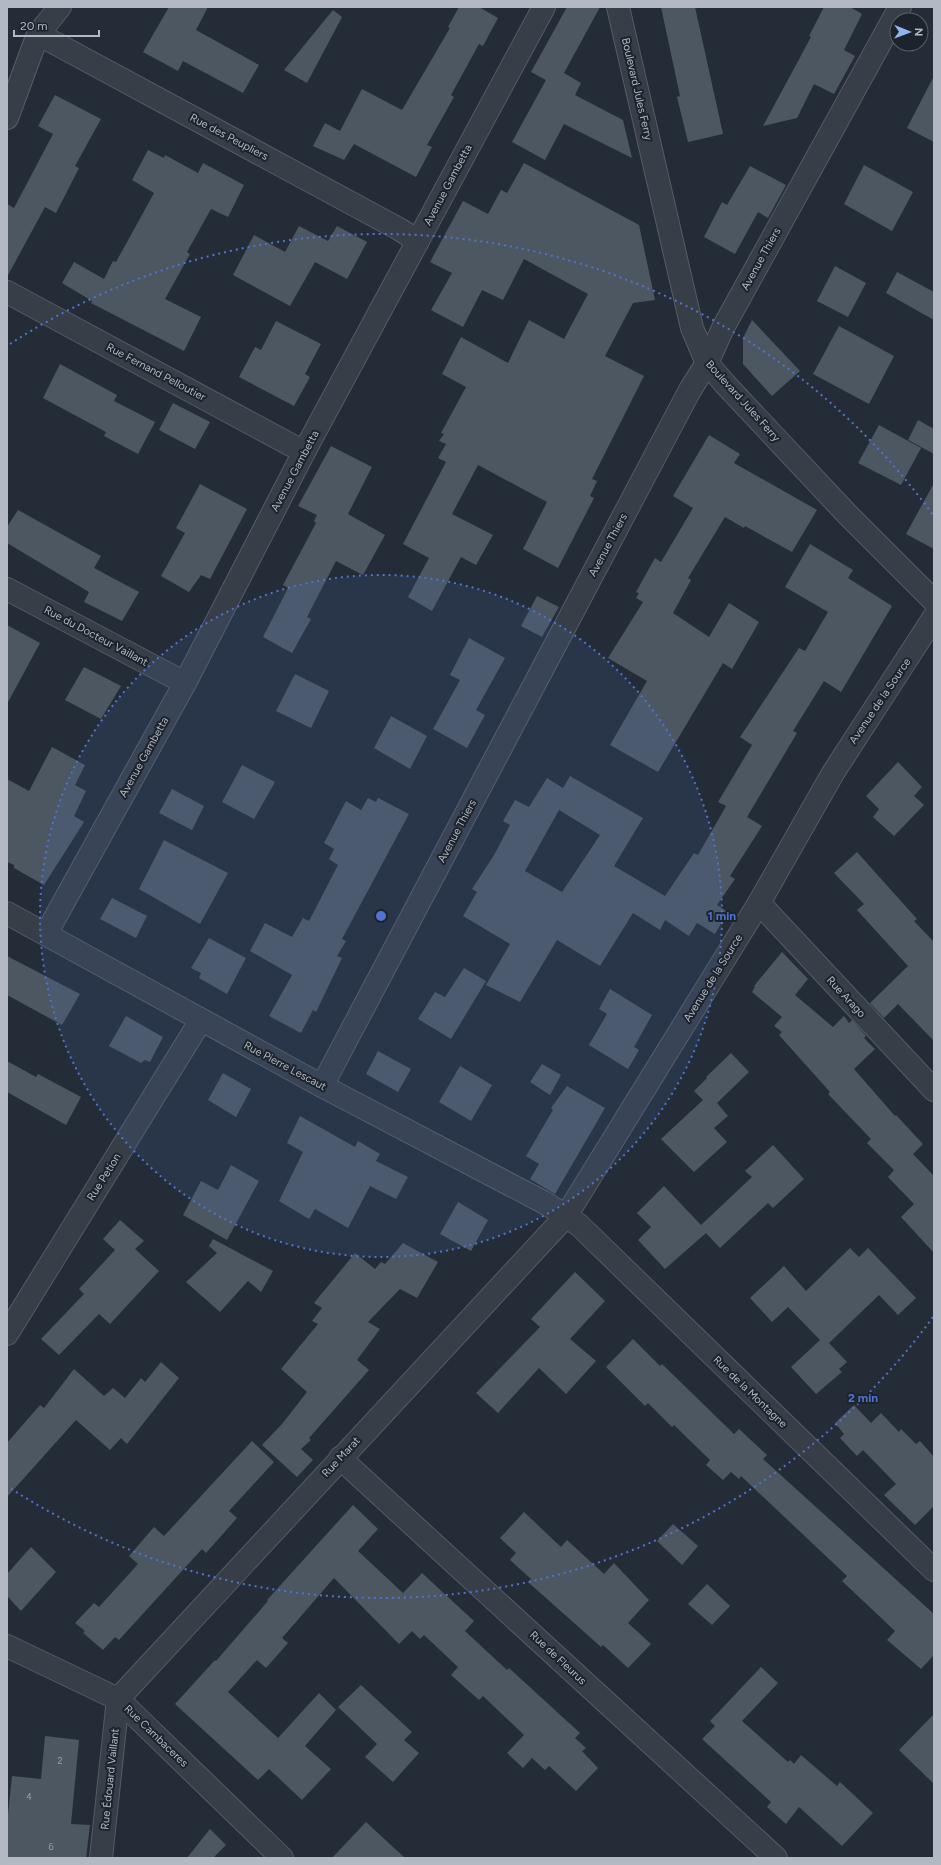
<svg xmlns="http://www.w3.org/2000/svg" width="941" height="1865" font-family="Figtree,sans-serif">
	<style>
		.building { fill: #4c5762; fill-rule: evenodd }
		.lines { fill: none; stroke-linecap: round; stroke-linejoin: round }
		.minor-casing { stroke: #555c65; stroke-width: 24 }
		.minor { stroke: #373e47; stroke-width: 22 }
		.ring { fill: none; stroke: #5173d1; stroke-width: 2; stroke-dasharray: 2 4 }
		.labels { text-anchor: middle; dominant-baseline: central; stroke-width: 4; stroke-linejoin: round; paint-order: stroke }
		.number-label { font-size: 9px; fill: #98a0ab }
		.street-label { font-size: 11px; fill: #b2b9c3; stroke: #1c232c }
		.centre { fill: #5173d1; stroke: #1c232c; stroke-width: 2 }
		.ring-label { font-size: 12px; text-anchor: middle; font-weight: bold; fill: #5173d1; stroke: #1c232c; stroke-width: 4; stroke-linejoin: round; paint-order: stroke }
	</style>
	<rect width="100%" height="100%" fill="#242d37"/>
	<!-- building -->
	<g class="building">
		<path d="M169 7H208L196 30 259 65 243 93 183 61 178 71 143 52Z"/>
		<path d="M459 7H479L498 18 483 46 479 44 451 95 454 97 427 145 432 147 416 177 354 144 344 160 313 146 325 123 340 131 362 89 402 110 450 28 448 27Z"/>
		<path d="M567 7H600L564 73 581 83 575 95 623 120 632 158 564 124 545 160 512 142 546 80 531 72Z"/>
		<path d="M661 7H695L723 134 688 142 677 97 680 96Z"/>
		<path d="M824 7H850L862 14 844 50 855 56 834 94 814 84 797 118 763 126 811 37 809 36Z"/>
		<path d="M333 10 342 17 307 83 284 70Z"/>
		<path d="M934 76V142L907 128Z"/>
		<path d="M55 95 101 119 75 166 79 168 56 213 45 207 7 277V204L14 208 53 134 38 126Z"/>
		<path d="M148 150 164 158 165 155 198 173 203 163 244 185 228 217 211 209 187 252 190 254 165 299 201 317 184 351 91 303 92 301 62 283 74 262 104 279 113 261 116 262 154 193 132 180Z"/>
		<path d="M524 163 639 225 655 300 633 303 605 356 644 376 592 479 597 481 590 496 594 498 558 568 523 549 547 502 478 465 452 514 493 535 476 565 461 557 432 611 408 597 429 558 403 544 446 462 438 458 446 444 439 441 444 434 441 433 466 387 442 374 461 337 508 363 529 320 564 339 588 294 524 259 503 300 482 290 463 327 431 310 452 273 430 262 463 201 488 214 501 190 507 193Z"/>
		<path d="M864 165 913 192 892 231 844 204Z"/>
		<path d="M750 166 786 185 768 218 758 212 735 254 704 237 722 202 727 205Z"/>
		<path d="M299 226 328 241 337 226 367 242 347 279 315 262 290 306 233 275 254 235 285 252Z"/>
		<path d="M835 266 866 283 848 317 817 301Z"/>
		<path d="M897 272 934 292V320L886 293Z"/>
		<path d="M752 320 800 371 772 396 743 364V338Z"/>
		<path d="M276 321 321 344 305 374 310 377 294 406 239 377 255 347 261 350Z"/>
		<path d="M839 326 894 356 869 404 813 374Z"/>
		<path d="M60 364 117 395 114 401 155 422 138 454 104 436 106 432 43 398Z"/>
		<path d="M173 403 210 422 195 449 159 430Z"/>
		<path d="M918 420 934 429V454L908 440Z"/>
		<path d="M879 425 921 448 901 485 858 463Z"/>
		<path d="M709 435 740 454 734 463 817 510 792 552 745 526 744 528 725 517 688 578 691 580 673 613 709 637 729 603 759 622 732 669 723 663 658 772 610 745 647 681 608 658 643 602 636 598 639 593 636 592 655 558 661 562 693 508 673 496Z"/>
		<path d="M331 446 372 467 348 514 385 535 363 575 336 561 307 617 311 619 292 653 263 637 288 588 283 585 316 523 314 521 317 515 298 506Z"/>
		<path d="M934 483V549L906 534Z"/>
		<path d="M200 484 247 509 210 579 201 575 189 592 161 576 185 533 176 528Z"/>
		<path d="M18 510 101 556 94 568 139 592 122 621 84 602 89 592 7 543V527Z"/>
		<path d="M810 544 853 570 848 578 892 606 841 692 824 681 793 731 797 733 747 817 762 826 730 876 735 879 717 905 728 912 715 934 697 923 689 936 665 920 660 930 633 913 600 966 557 940 520 1002 486 985 510 944 463 916 477 892 472 889 494 855 510 825 503 821 515 800 529 807 547 778 563 788 570 776 643 818 614 866 665 896 694 853 698 855 726 806 718 802 752 745 740 737 799 648 805 651 828 612 785 587ZM559 810 600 835 562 892 525 871Z"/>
		<path d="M537 596 559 607 542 637 521 626Z"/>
		<path d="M7 625 40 643 7 704Z"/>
		<path d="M469 638 505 658 476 710 485 715 467 748 433 729 460 680 450 675Z"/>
		<path d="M84 667 121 686 101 719 65 700Z"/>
		<path d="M295 674 329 691 311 728 276 711Z"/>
		<path d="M391 716 427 736 410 769 374 748Z"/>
		<path d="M52 747 85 765 75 785 86 791 74 816 84 822 44 885 14 868V865L7 862V779L29 791Z"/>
		<path d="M898 762 922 787 914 796 924 805 894 836 873 817 879 809 866 796Z"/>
		<path d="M242 765 275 782 254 819 222 802Z"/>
		<path d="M172 789 204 806 192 830 159 813Z"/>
		<path d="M368 798 376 802 378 798 409 814 342 939 346 941 337 956 342 958 316 1012 313 1010 301 1033 269 1016 292 975 250 951 265 923 292 937 303 918 309 921 338 865 329 859 334 849 324 843 346 801 361 810Z"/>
		<path d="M164 840 228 873 200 924 139 889Z"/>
		<path d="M857 852 917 919 914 921 934 942V1041L898 1004 884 1018 870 1003 908 966 857 910 864 904 834 873Z"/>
		<path d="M112 898 147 916 136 938 100 919Z"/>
		<path d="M209 938 246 958 227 994 199 978 201 973 191 968Z"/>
		<path d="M782 952 808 979 795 995 833 1027 844 1016 849 1023 852 1020 866 1036 864 1038 875 1049 854 1069 895 1116 896 1115 923 1144 913 1154 934 1176V1253L901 1217 914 1204 888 1177 894 1170 867 1143 871 1139 828 1094 830 1092 779 1035 782 1032 774 1026 782 1017 752 992 755 987 754 986Z"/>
		<path d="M7 956 80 994 62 1025 7 995Z"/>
		<path d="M464 968 486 981 451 1039 418 1019 435 992 445 997Z"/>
		<path d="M610 989 652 1015 634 1047 639 1050 628 1069 589 1045 607 1014 599 1009Z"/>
		<path d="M126 1016 163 1037 150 1062 145 1060 141 1063 109 1046Z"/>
		<path d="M378 1051 411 1069 398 1092 366 1074Z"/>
		<path d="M731 1053 749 1072 717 1103 728 1116 714 1128 727 1142 694 1172 661 1139 703 1100 694 1091 707 1078 706 1077Z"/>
		<path d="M7 1061 36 1077 38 1074 81 1097 66 1125 7 1092Z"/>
		<path d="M542 1064 561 1075 550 1095 530 1082Z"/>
		<path d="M460 1066 492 1085 471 1121 439 1102Z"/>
		<path d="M223 1073 251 1089 236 1117 208 1100Z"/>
		<path d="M567 1086 605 1108 555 1194 530 1179 539 1164 526 1156 553 1110 551 1108Z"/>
		<path d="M300 1116 355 1147 358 1141 380 1154 376 1161 408 1177 396 1199 370 1186 348 1228 315 1209 309 1219 279 1201 303 1152 287 1143Z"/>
		<path d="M773 1145 804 1179 773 1208 768 1203 720 1248 706 1233 665 1269 638 1240 651 1227 637 1213 664 1186 701 1225 752 1177 745 1171Z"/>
		<path d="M231 1165 259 1181 227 1240 183 1215 201 1181 218 1190Z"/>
		<path d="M458 1202 488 1220 471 1251 440 1234Z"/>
		<path d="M120 1220 144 1241 135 1249 159 1271 110 1324 99 1314 59 1355 41 1339 84 1294 79 1289 115 1250 103 1239Z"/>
		<path d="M213 1239 273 1271 261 1292 248 1281 220 1312 186 1282 217 1253 209 1246Z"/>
		<path d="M403 1243 438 1262 417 1298 400 1289 368 1322 380 1329 357 1360 369 1370 309 1438 311 1440 301 1449 313 1460 297 1477 262 1445 282 1424 307 1392 281 1369 318 1324 312 1321 322 1308 314 1303 355 1253 375 1269 381 1262 385 1264Z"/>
		<path d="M850 1248 859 1257 868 1248 916 1298 898 1315 879 1295 829 1343 847 1362 839 1369 842 1372 816 1394 791 1367 820 1340 788 1307 772 1322 750 1298 784 1266 806 1291Z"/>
		<path d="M575 1272 605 1301 570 1339 596 1361 566 1394 539 1368 498 1413 476 1393 540 1327 531 1319Z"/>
		<path d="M633 1339 660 1366 662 1364 734 1434 739 1429 767 1455 763 1459 934 1614V1655L921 1669 887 1640 895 1631 842 1581 847 1576 741 1476 739 1479 731 1472 723 1480 706 1465 710 1460 674 1425 672 1427 648 1403 645 1406 606 1367Z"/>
		<path d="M161 1362 179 1378 127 1444 121 1438 110 1450 76 1420 7 1497V1443L40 1405 44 1408 74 1369 104 1396 113 1388 125 1398 141 1378 145 1382Z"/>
		<path d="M854 1405 871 1423 881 1413 899 1432 901 1429 916 1444 920 1441 934 1457V1506L915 1525 884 1495 896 1484 863 1450 857 1456 840 1438 844 1434 835 1423Z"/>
		<path d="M252 1441 274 1462 229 1511 237 1518 206 1553 202 1549 119 1640 115 1637 103 1650 83 1633 85 1631 75 1623 94 1603 99 1607 138 1564 129 1556 154 1527 164 1536Z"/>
		<path d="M353 1505 378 1529 358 1551 403 1593 422 1573 474 1621 465 1631 507 1670 509 1668 580 1733 575 1738 586 1748 582 1751 598 1768 576 1791 549 1766 545 1770 532 1758 523 1768 507 1753 524 1735 483 1696 479 1700 451 1675 458 1667 424 1635 420 1639 412 1631 399 1644 334 1578 282 1638 288 1643 266 1668 257 1660 228 1692 278 1738 319 1693 336 1710 305 1746 331 1769 302 1800 269 1769 258 1780 175 1704 215 1660 216 1661 268 1601 267 1600Z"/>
		<path d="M524 1512 561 1547 567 1540 604 1574 614 1563 649 1600 628 1623 651 1644 628 1668 603 1645 601 1647 528 1582 531 1579 510 1560 516 1553 500 1538Z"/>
		<path d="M673 1524 698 1546 682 1565 657 1541Z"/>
		<path d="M31 1547 56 1572 21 1611 7 1596V1574Z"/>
		<path d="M707 1584 730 1606 712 1625 688 1604Z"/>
		<path d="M761 1667 778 1683 742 1721 788 1762 790 1760 794 1764 801 1755 837 1786 840 1782 873 1813 842 1846 799 1807 786 1824 767 1807 771 1802 702 1739 715 1726 710 1721Z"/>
		<path d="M361 1685 412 1732 404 1740 419 1753 393 1782 365 1757 377 1744 338 1707Z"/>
		<path d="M934 1714V1784L899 1750Z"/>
		<path d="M45 1736 79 1740 71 1824 90 1825 86 1858H7V1824L12 1776 41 1779Z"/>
		<path d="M366 1822 405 1858H332Z"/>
		<path d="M210 1829 226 1845 213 1858H187Z"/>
	</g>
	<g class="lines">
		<!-- minor casing -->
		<g class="minor-casing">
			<g id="minor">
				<path d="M618 7 692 328 707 363 725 384 847 514 934 601"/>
				<path d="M38 34 399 229 418 241"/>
				<path d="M7 118 38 34 60 7"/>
				<path d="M7 292 304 452"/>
				<path d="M7 589 185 683"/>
				<path d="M759 903 934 1090"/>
				<path d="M7 913 322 1086 547 1204 579 1225 934 1570"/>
				<path d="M46 934 185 683 304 452 544 7"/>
				<path d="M322 1086 690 390 707 363 724 326 900 7"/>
				<path d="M7 1334 201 1020"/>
				<path d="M340 1458 776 1858"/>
				<path d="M7 1646 118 1699 282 1858"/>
				<path d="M101 1858 118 1699 566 1216 759 903 833 773 934 617"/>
			</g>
		</g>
		<!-- minor -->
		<use href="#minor" class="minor"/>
	</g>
	<!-- distance rings -->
	<circle cx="381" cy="916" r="341" fill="#5173d1" fill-opacity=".12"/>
	<g class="ring">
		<circle cx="381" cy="916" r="341"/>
		<path d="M933 1317A682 682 0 0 1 10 1488M10 344A682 682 0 0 1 933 515"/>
	</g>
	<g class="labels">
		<!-- number labels -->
		<g class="number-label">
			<text x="60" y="1760">2</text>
			<text x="29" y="1796">4</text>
			<text x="51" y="1846">6</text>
		</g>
		<!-- street labels -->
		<g class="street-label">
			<text transform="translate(637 89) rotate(77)">Boulevard Jules Ferry</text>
			<text transform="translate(229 137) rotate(28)">Rue des Peupliers</text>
			<text transform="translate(448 185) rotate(-62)">Avenue Gambetta</text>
			<text transform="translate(761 259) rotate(-61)">Avenue Thiers</text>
			<text transform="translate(156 372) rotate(28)">Rue Fernand Pelloutier</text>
			<text transform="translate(743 401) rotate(48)">Boulevard Jules Ferry</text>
			<text transform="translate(295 471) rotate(-62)">Avenue Gambetta</text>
			<text transform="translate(608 545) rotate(-62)">Avenue Thiers</text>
			<text transform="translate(96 636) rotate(28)">Rue du Docteur Vaillant</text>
			<text transform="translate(880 701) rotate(-56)">Avenue de la Source</text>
			<text transform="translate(144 757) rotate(-61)">Avenue Gambetta</text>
			<text transform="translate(457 831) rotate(-62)">Avenue Thiers</text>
			<text transform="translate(713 978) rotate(-58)">Avenue de la Source</text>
			<text transform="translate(846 997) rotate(47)">Rue Arago</text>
			<text transform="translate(285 1066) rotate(28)">Rue Pierre Lescaut</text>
			<text transform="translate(104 1177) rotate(-58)">Rue Petion</text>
			<text transform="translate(750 1392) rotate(44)">Rue de la Montagne</text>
			<text transform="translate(341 1457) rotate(-47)">Rue Marat</text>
			<text transform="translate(558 1658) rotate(43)">Rue de Fleurus</text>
			<text transform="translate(156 1736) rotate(44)">Rue Cambaceres</text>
			<text transform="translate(110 1779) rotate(-84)">Rue Édouard Vaillant</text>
		</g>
	</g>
	<circle cx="381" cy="916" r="6" class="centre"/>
	<g class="ring-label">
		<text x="722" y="920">1 min</text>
		<text x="863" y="1402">2 min</text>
	</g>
	<!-- border -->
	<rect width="941" height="1865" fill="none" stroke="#b2b9c3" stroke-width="16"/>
	<!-- north arrow -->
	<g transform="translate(909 32) rotate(91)"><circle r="19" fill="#1c232c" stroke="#585f68"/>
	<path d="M0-3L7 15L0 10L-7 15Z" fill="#8fb7ec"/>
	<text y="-6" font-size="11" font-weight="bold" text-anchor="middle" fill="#b2b9c3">N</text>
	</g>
	<!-- scale -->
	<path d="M14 30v6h85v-6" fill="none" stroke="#b2b9c3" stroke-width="2"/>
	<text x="20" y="30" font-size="12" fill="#b2b9c3" stroke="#1c232c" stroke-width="3" paint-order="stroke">20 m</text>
</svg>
